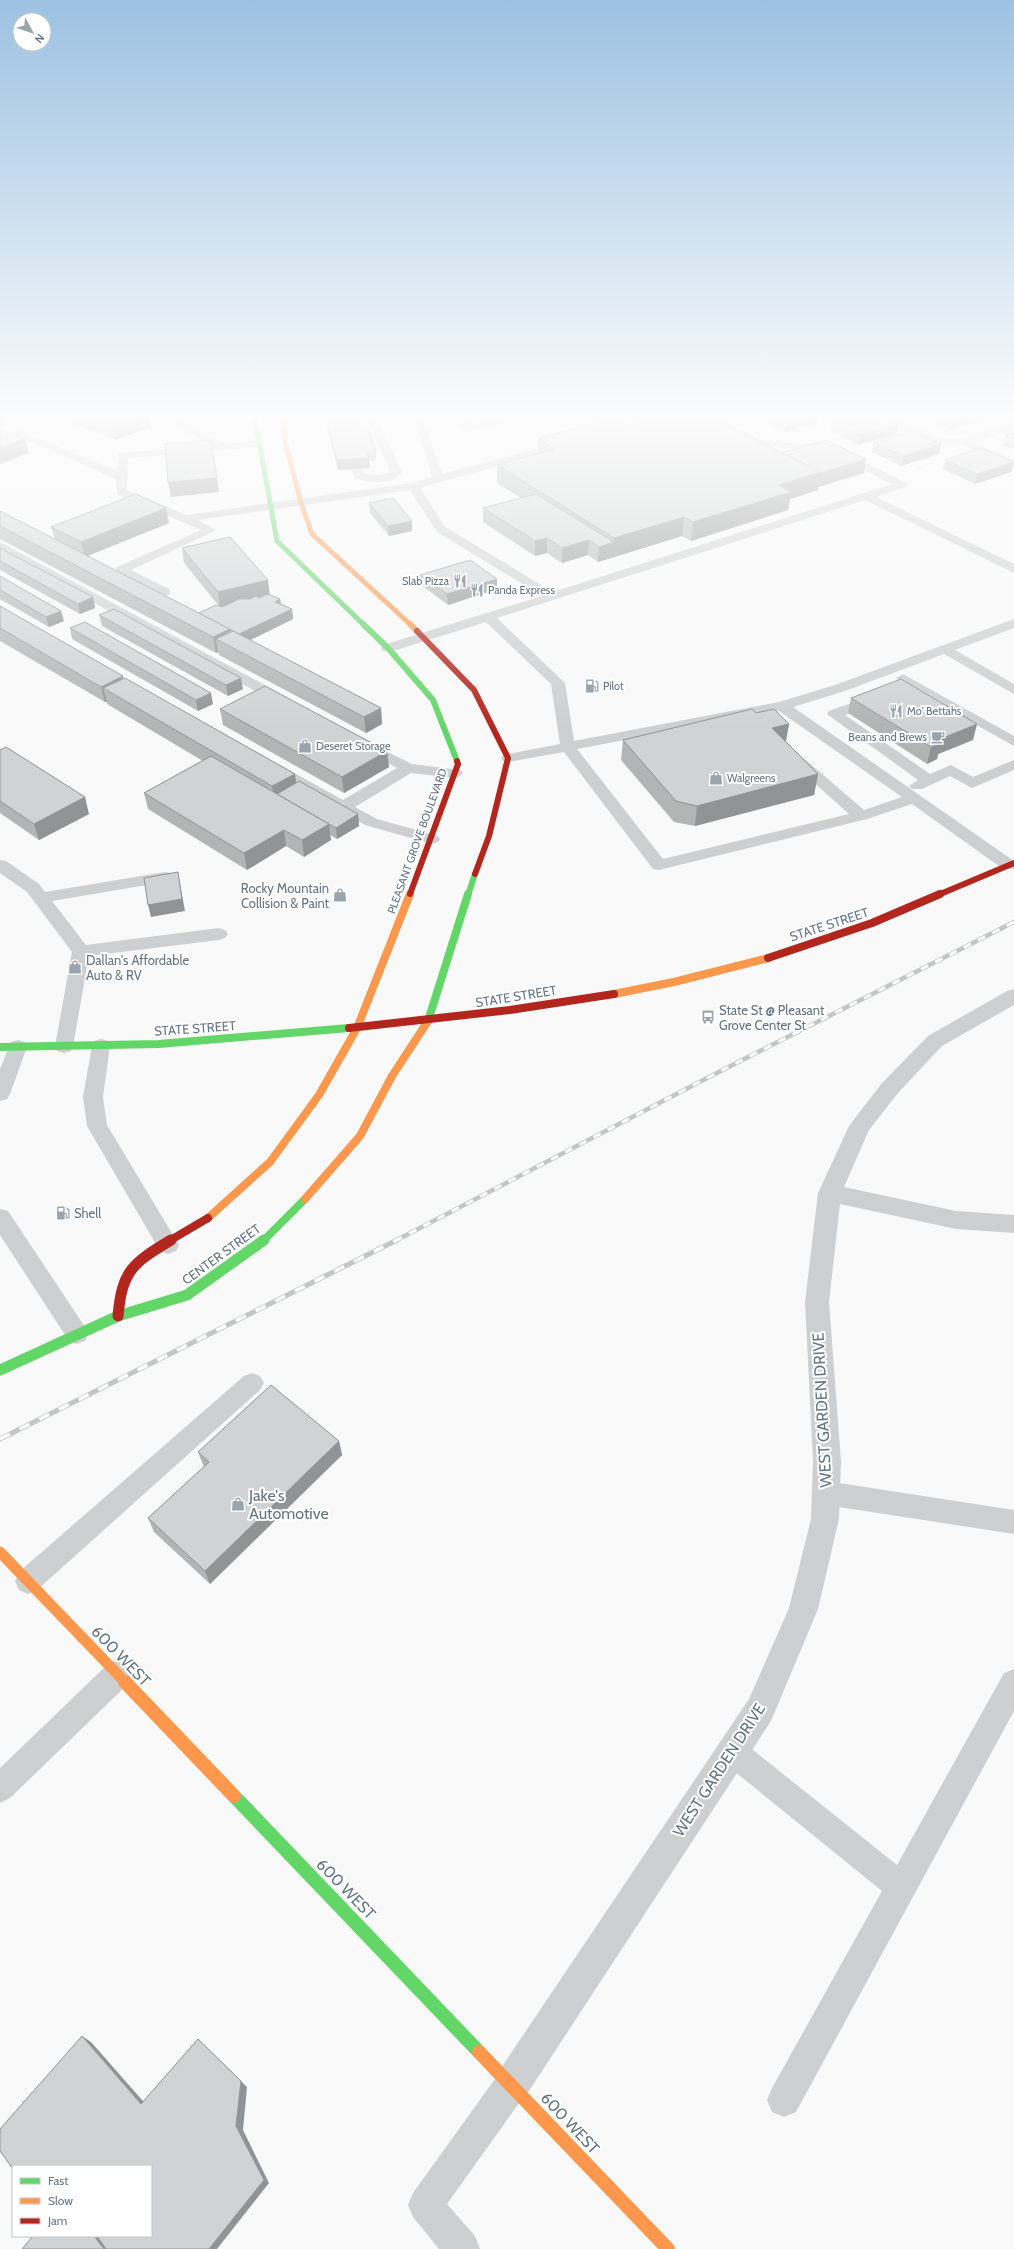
<svg xmlns="http://www.w3.org/2000/svg" width="1014" height="2249" font-family="Cabin,sans-serif">
	<style>
		.lines { fill: none; stroke-linecap: round; stroke-linejoin: round }
		.path { stroke: #cbcccd; stroke-width: 1.5; stroke-dasharray: 1 1; stroke-linecap: butt }
		.lane { fill: #cecfd0; fill-rule: evenodd }
		.street { fill: #cecfd0; fill-rule: evenodd }
		.fast-far4 { stroke: #63d668; stroke-width: 5 }
		.fast-far3 { stroke: #63d668; stroke-width: 6 }
		.fast-far2 { stroke: #63d668; stroke-width: 8 }
		.fast-far1 { stroke: #63d668; stroke-width: 11 }
		.fast { stroke: #63d668; stroke-width: 14 }
		.slow-far4 { stroke: #ff974d; stroke-width: 5 }
		.slow-far3 { stroke: #ff974d; stroke-width: 6 }
		.slow-far2 { stroke: #ff974d; stroke-width: 8 }
		.slow-far1 { stroke: #ff974d; stroke-width: 11 }
		.slow { stroke: #ff974d; stroke-width: 14 }
		.jam-far2 { stroke: #b3261e; stroke-width: 6 }
		.jam-far1 { stroke: #b3261e; stroke-width: 8 }
		.jam { stroke: #b3261e; stroke-width: 11 }
		.rail-far1-casing { stroke: #c3c5c6; stroke-width: 4.5 }
		.rail-casing { stroke: #c3c5c6; stroke-width: 5 }
		.rail-far1 { stroke: #fff; stroke-width: 3; stroke-dasharray: 8; stroke-linecap: butt }
		.rail { stroke: #fff; stroke-width: 3.5; stroke-dasharray: 11; stroke-linecap: butt }
		.wall { fill: #b3b5b5 }
		.shaded-wall { fill: #929394 }
		.building { fill: #d0d2d3; stroke: #929394 }
		.labels { text-anchor: middle; dominant-baseline: central; stroke-width: 4; stroke-linejoin: round; paint-order: stroke }
		.far-poi-label { font-size: 11px; fill: #657683; stroke: #fff; text-anchor: start }
		.far-street-label { font-size: 11px; fill: #657683; stroke: #fff }
		.poi-label { font-size: 13px; fill: #657683; stroke: #fff; text-anchor: start }
		.street-label { font-size: 13px; fill: #657683; stroke: #fff }
		.near-street-label { font-size: 16px; fill: #657683; stroke: #fff }
		.near-poi-label { font-size: 16px; fill: #657683; stroke: #fff; text-anchor: start }
	</style>
	<rect width="100%" height="100%" fill="#f9f9f9"/>
	<g class="lines">
		<!-- path -->
		<path class="path" d="M916 469 934 461"/>
		<!-- lane -->
		<g class="lane">
			<path d="M154 414C179 412 201 434 225 443 235 446 256 435 263 444L258 447 128 458 127 490 186 515 412 483 432 477 414 418 379 421 402 473C392 485 368 483 355 478L351 469 353 467H361L364 474 378 475 390 472 369 422 328 423 327 421 332 418 422 414 442 474 560 442H568V446L420 488 445 527 553 592 892 484 827 452 756 445 697 414H710L762 440 833 447 906 483 908 485 906 487 876 497 1014 564V573L865 500 497 618 565 683 574 741 779 702 835 685 1014 619V628L955 650 1014 684V694L944 654 845 691 793 707 1014 861V869H1003L912 804 867 819 659 870 653 869 564 752 508 762 503 761 501 758 503 755 508 754 560 744 551 684 486 622 393 651H383L381 648 383 645 542 596 437 532 410 490 198 520 217 530 131 570 169 589 171 592 169 595 165 596 115 570 117 567 201 530 117 494 116 479 11 433 16 430 20 431 117 471 119 453 212 445ZM779 711 902 797 864 810 801 756H791L788 759 791 762 849 814 663 859 577 749Z"/>
			<path d="M963 438 1014 460V467L959 443 958 441Z"/>
			<path d="M0 542 289 698 291 701 284 705 279 704 0 551Z"/>
			<path d="M903 674 1014 736V746L914 690 845 715 930 774 951 765 973 777 1014 760V770L972 788 950 776 922 789H912L909 786 918 780 827 714 829 711 904 684 896 678Z"/>
			<path d="M363 740 412 764 460 770 463 773 460 776 455 778 411 773 355 807 377 819 438 836 440 839 438 842 432 844 365 825 268 770 265 767 268 764H278L343 800 397 768 358 747 356 744 358 741Z"/>
			<path d="M0 860 6 861 39 884 45 892 165 872 171 873 173 877 171 881 165 882 52 901 86 945 219 928 225 930 228 934 225 938 219 940 89 956 73 1046 71 1051 64 1053 57 1051 55 1046 72 952 27 892 0 873Z"/>
			<path d="M101 1039 108 1041 110 1046 103 1097 107 1125 179 1245 176 1251 168 1254 160 1251 87 1126 83 1097 92 1046 94 1041Z"/>
			<path d="M18 1040 25 1042 27 1047 10 1094 7 1099 0 1101V1069L11 1042Z"/>
			<path d="M0 1209 8 1211 85 1327 88 1334 85 1341 77 1344 69 1341 0 1235Z"/>
			<path d="M252 1373 260 1376 264 1383 260 1390 37 1590 28 1594 19 1590 15 1581 19 1572 244 1376Z"/>
			<path d="M826 1481 1014 1510V1534L826 1505 817 1501 813 1493 817 1485Z"/>
			<path d="M118 1660 128 1664 132 1674 128 1684 10 1798 0 1803V1768L108 1664Z"/>
			<path d="M1014 1669V1711L796 2112 784 2117 772 2112 767 2100 772 2088 882 1891 723 1762 719 1752 723 1742 733 1738 743 1742 897 1865 1004 1673Z"/>
			<path d="M512 2067 524 2072 529 2084 524 2096 447 2204 475 2236 480 2249H439L413 2217 408 2205 413 2193 500 2072Z"/>
		</g>
		<!-- street -->
		<g class="street">
			<path d="M454 414H466L471 425 514 414H533L531 416 467 432 461 429Z"/>
			<path d="M714 414H729L723 417H715Z"/>
			<path d="M869 414C896 412 918 434 945 438 970 441 991 428 1014 423V430C963 448 943 451 893 427 886 424 874 420 869 414Z"/>
			<path d="M1014 989V1005L942 1046 898 1093 869 1130 844 1187 956 1211 1014 1215V1233L956 1229 840 1204 829 1302 841 1461 839 1519 818 1609 771 1721 525 2097 512 2102 499 2097 494 2084 499 2071 749 1699 789 1608 811 1519 813 1461 805 1302 818 1193 849 1126 882 1083 928 1036 1007 991Z"/>
		</g>
		<!-- fast-far4 -->
		<path class="fast-far4" d="M254 414 277 541 364 625"/>
		<!-- fast-far3 -->
		<g class="fast-far3">
			<path d="M363 624 388 648 433 700 457 761"/>
			<path d="M468 895 475 874"/>
		</g>
		<!-- fast-far2 -->
		<g class="fast-far2">
			<path d="M428 1021 468 894"/>
			<path d="M0 1047 159 1044 349 1028"/>
			<path d="M263 1241 305 1199"/>
		</g>
		<!-- fast-far1 -->
		<path class="fast-far1" d="M0 1370 118 1316 187 1295 264 1240"/>
		<!-- fast -->
		<path class="fast" d="M234 1796 479 2052"/>
		<!-- slow-far4 -->
		<path class="slow-far4" d="M283 414 285 441 301 503 312 534 411 625"/>
		<!-- slow-far3 -->
		<path class="slow-far3" d="M410 624 417 631"/>
		<!-- slow-far2 -->
		<g class="slow-far2">
			<path d="M614 994 674 982 768 958"/>
			<path d="M357 1028 410 894"/>
			<path d="M305 1199 360 1136 392 1076 428 1021"/>
			<path d="M208 1218 270 1162 319 1095 357 1028"/>
		</g>
		<!-- slow-far1 -->
		<path class="slow-far1" d="M0 1552 126 1683"/>
		<!-- slow -->
		<g class="slow">
			<path d="M125 1682 234 1796"/>
			<path d="M479 2052 668 2249"/>
		</g>
		<!-- jam-far2 -->
		<g class="jam-far2">
			<path d="M417 631 474 690 508 758 489 836 475 874"/>
			<path d="M410 894 458 764 457 761"/>
			<path d="M938 895 1014 863"/>
		</g>
		<!-- jam-far1 -->
		<g class="jam-far1">
			<path d="M768 958 872 923 940 894"/>
			<path d="M349 1028 510 1010 614 994"/>
			<path d="M169 1241 208 1218"/>
		</g>
		<!-- jam -->
		<path class="jam" d="M118 1316C122 1270 133 1263 171 1240"/>
		<!-- rail-far1 casing -->
		<g class="rail-far1-casing">
			<path id="rail-far1" d="M395 1241 709 1077 1014 922"/>
		</g>
		<!-- rail casing -->
		<g class="rail-casing">
			<path id="rail" d="M0 1439 397 1240"/>
		</g>
		<!-- rail-far1 -->
		<use href="#rail-far1" class="rail-far1"/>
		<!-- rail -->
		<use href="#rail" class="rail"/>
	</g>
	<!-- wall -->
	<g class="wall">
		<path d="M58 414H148L151 427 116 440 59 418Z"/>
		<path d="M754 414H847L825 420 818 417 817 423 786 432 754 416Z"/>
		<path d="M914 414H980L978 422 950 430Z"/>
		<path d="M981 414H1005L991 418Z"/>
		<path d="M832 422 896 434 858 445 830 431Z"/>
		<path d="M327 423 360 430 376 451V461H369L370 468 338 470 328 432Z"/>
		<path d="M629 425 782 453 864 473 818 487V490L790 499 788 510 691 541 682 536 598 562 588 555 562 563 547 553 535 556 483 522V508L521 498 497 483V465L538 454V438Z"/>
		<path d="M1014 433V450L1003 445 1005 435Z"/>
		<path d="M873 442 941 444 939 454 901 466 872 452Z"/>
		<path d="M945 460 1014 462 1011 472 975 484 943 469Z"/>
		<path d="M369 503 412 531 389 536 370 513Z"/>
		<path d="M0 511 55 539 51 527 169 523 87 556 199 613 219 606 184 563 182 548 270 595 280 599 281 604 292 609 293 619 250 640 381 708 382 724 366 733 219 655 218 652 216 653 0 539Z"/>
		<path d="M0 548 93 597 95 608 80 614 0 570Z"/>
		<path d="M420 575 497 579V589L448 605 421 585Z"/>
		<path d="M0 576 64 621 49 627 0 599Z"/>
		<path d="M0 606 124 679 296 783 358 814 359 826 337 839 330 835 331 840 304 857 286 846 247 870 148 809 144 793 203 761 107 704V702H105L0 641Z"/>
		<path d="M99 615 243 689 228 696 102 626Z"/>
		<path d="M70 628 213 704 198 711 72 639Z"/>
		<path d="M851 698 973 740 938 754 937 759 927 764 848 713Z"/>
		<path d="M220 709 389 767 344 793 223 725Z"/>
		<path d="M756 713 789 724 786 742 818 774 814 795 695 826 674 822 621 760 623 740Z"/>
		<path d="M0 750 89 814 39 840 0 813Z"/>
		<path d="M339 1441 342 1455 210 1584 154 1532 148 1518 204 1467 198 1452Z"/>
	</g>
	<!-- shaded-wall -->
	<g class="shaded-wall">
		<path d="M0 414H6L8 421 0 424Z"/>
		<path d="M147 414H148L151 427 116 440 113 427Z"/>
		<path d="M819 414 817 423 786 432 788 423Z"/>
		<path d="M826 414H847L825 420Z"/>
		<path d="M976 414H980L978 422 950 430 952 421Z"/>
		<path d="M992 414H1005L991 418Z"/>
		<path d="M898 425 896 434 858 445 860 435Z"/>
		<path d="M25 439 29 453 0 464V448Z"/>
		<path d="M211 440 219 492 171 497 168 482Z"/>
		<path d="M941 444 939 454 901 466 903 456Z"/>
		<path d="M369 458 370 468 338 470 337 460Z"/>
		<path d="M866 459 864 473 818 487V490L790 499 788 510 691 541 693 522 779 485Z"/>
		<path d="M1014 462 1011 472 975 484 977 474Z"/>
		<path d="M166 508 169 523 85 557 81 542Z"/>
		<path d="M684 517 682 536 598 562 599 547 614 542V538Z"/>
		<path d="M412 521V531L389 536 388 526Z"/>
		<path d="M547 538V553L535 556V541Z"/>
		<path d="M589 540 588 555 562 563V548Z"/>
		<path d="M497 579V589L448 605 447 594Z"/>
		<path d="M268 580 270 596 220 607 218 592Z"/>
		<path d="M93 597 95 608 80 614 78 604Z"/>
		<path d="M280 599 282 610 275 602Z"/>
		<path d="M292 609 293 619 240 645 239 634Z"/>
		<path d="M61 611 64 621 49 627 46 617Z"/>
		<path d="M230 629 232 645 216 639 218 652 216 653 213 637Z"/>
		<path d="M123 676 127 692 103 688 107 702H105L101 687Z"/>
		<path d="M241 678 243 689 228 696 226 685Z"/>
		<path d="M211 693 213 704 198 711 196 700Z"/>
		<path d="M381 708 382 724 366 733 364 717Z"/>
		<path d="M789 724 785 744 772 728Z"/>
		<path d="M977 724 973 740 938 754 937 759 927 764 931 747 938 740Z"/>
		<path d="M387 751 389 767 344 793 342 777Z"/>
		<path d="M295 774 297 790 275 803 272 786Z"/>
		<path d="M818 774 814 795 695 826 697 806Z"/>
		<path d="M85 797 89 814 39 840 34 824Z"/>
		<path d="M358 814 359 826 337 839 336 828Z"/>
		<path d="M329 824 331 840 304 857 302 840Z"/>
		<path d="M284 830 286 846 247 870 244 853Z"/>
		<path d="M178 872 180 884 185 911 151 917 148 905Z"/>
		<path d="M339 1441 342 1455 210 1584 205 1571Z"/>
		<path d="M82 2036 91 2042 150 2109 141 2104Z"/>
		<path d="M198 2039 247 2087 243 2130 269 2183 217 2249H209L236 2126Z"/>
		<path d="M94 2236H105L115 2249H104Z"/>
	</g>
	<!-- building -->
	<g class="building">
		<path d="M80 414H147L113 427Z"/>
		<path d="M673 414H705L821 472 779 485 791 492 693 522 684 517 614 538 497 465 554 449 538 438 615 418 629 425Z"/>
		<path d="M769 414H819L788 423Z"/>
		<path d="M860 414H874L898 425 860 435 832 422Z"/>
		<path d="M936 414H976L952 421Z"/>
		<path d="M357 420 360 430H369L376 451 367 452 369 458 337 460 327 423Z"/>
		<path d="M0 429 25 439 0 448Z"/>
		<path d="M912 431 941 444 903 456 873 442Z"/>
		<path d="M1014 433V439L1005 435Z"/>
		<path d="M211 440 217 478 168 482 165 444Z"/>
		<path d="M826 440 866 459 821 473V472L782 453Z"/>
		<path d="M981 448 1014 462 977 474 945 460Z"/>
		<path d="M136 494 166 508 81 542 51 527Z"/>
		<path d="M536 494 614 542 599 547 589 540 562 548 547 538 535 541 483 508Z"/>
		<path d="M393 498 412 521 388 526 369 503Z"/>
		<path d="M0 511 230 629 213 637 0 526Z"/>
		<path d="M230 537 268 580 218 592 182 548Z"/>
		<path d="M0 548 93 597 78 604 0 561Z"/>
		<path d="M470 560 497 579 447 594 420 575Z"/>
		<path d="M0 576 61 611 46 617 0 590Z"/>
		<path d="M268 594 280 599 275 602 292 609 239 634 199 613 216 605 222 607 239 599H250L256 596 259 598Z"/>
		<path d="M0 606 123 676 101 687 0 628Z"/>
		<path d="M114 609 241 678 226 685 99 615Z"/>
		<path d="M85 622 211 693 196 700 70 628Z"/>
		<path d="M233 631 381 708 364 717 216 639Z"/>
		<path d="M125 678 295 774 272 786 103 688Z"/>
		<path d="M901 679 977 724 938 740 942 743 931 747 851 698Z"/>
		<path d="M265 686 387 751 342 777 220 709Z"/>
		<path d="M752 709 756 713 774 709 789 724 772 728 818 774 697 806 676 801 623 740Z"/>
		<path d="M6 747 85 797 34 824 0 801V750Z"/>
		<path d="M211 756 329 824 302 840 284 830 244 853 144 793Z"/>
		<path d="M299 781 358 814 336 828 277 794Z"/>
		<path d="M178 872 182 899 148 905 144 878Z"/>
		<path d="M271 1385 339 1441 205 1571 148 1518 209 1462 198 1452Z"/>
		<path d="M82 2036 141 2104 198 2039 241 2081 236 2126 264 2180 209 2249H106L97 2236H151V2166H13V2169L0 2151V2129Z"/>
		<path d="M33 2236H94L104 2249H22Z"/>
	</g>
	<!-- sky -->
	<linearGradient id="sky" x2="0" y2="1"><stop stop-color="#9dc2e2"/><stop offset="0.57" stop-color="#fcfcfc"/><stop offset="1" stop-color="#fcfcfc" stop-opacity="0"/></linearGradient>
	<rect width="1014" height="729" fill="url(#sky)"/>
	<!-- icons -->
	<defs>
		<g id="restaurant-bare" transform="scale(1.08)"><path d="M-5-6h1v4h1v-4h1v4h1v-4h1v5L-1.5 .5V6h-2V.5L-5-1ZM5-6V6H3V1.5H1.5Q1.5-4 5-6Z" fill="#99a4ac" stroke="#fff" stroke-width="2.5" paint-order="stroke"/></g>
		<g id="fuel-bare" transform="scale(1.08)"><path d="M-5.5-6h7V0h2V4h1.3V-2.5L3-4.5l.8-.8L6-3V5H2.5V1h-1V6h-7ZM-4.2-4.7v3.2H.2V-4.7Z" fill="#99a4ac" stroke="#fff" stroke-width="2.5" paint-order="stroke"/></g>
		<g id="cafe-bare" transform="scale(1.08)"><path d="M-5.5-4.5H6V0H3Q3 3.5 0 3.5H-2.5Q-5.5 3.5-5.5 0ZM3-3.2v2h1.7v-2ZM-6 4.5H4V6H-6Z" fill="#99a4ac" stroke="#fff" stroke-width="2.5" paint-order="stroke"/></g>
		<g id="shop-bare" transform="scale(1.08)"><path d="M-5-2.5h2.3a2.7 3.5 0 0 1 5.4 0H5L5.5 6h-11ZM-1.5-2.5h3a1.5 2.3 0 0 0-3 0Z" fill="#99a4ac" stroke="#fff" stroke-width="2.5" paint-order="stroke"/></g>
		<g id="bus-bare" transform="scale(1.08)"><path d="M-5-6H5V4H4V6H2V4H-2V6H-4V4H-5ZM-3.5-4V0h7V-4ZM-3.5 1.2v1.5H-2V1.2ZM2 1.2v1.5H3.5V1.2Z" fill="#99a4ac" stroke="#fff" stroke-width="2.5" paint-order="stroke"/></g>
	</defs>
	<g fill-rule="evenodd">
		<use href="#restaurant-bare" x="460" y="581"/>
		<use href="#restaurant-bare" x="477" y="590"/>
		<use href="#fuel-bare" x="592" y="686"/>
		<use href="#restaurant-bare" x="896" y="711"/>
		<use href="#cafe-bare" x="938" y="737"/>
		<use href="#shop-bare" x="305" y="746"/>
		<use href="#shop-bare" x="716" y="778"/>
		<use href="#shop-bare" x="340" y="895"/>
		<use href="#shop-bare" x="75" y="967"/>
		<use href="#bus-bare" x="708" y="1017"/>
		<use href="#fuel-bare" x="63" y="1213"/>
		<use href="#shop-bare" x="238" y="1504"/>
	</g>
	<g class="labels">
		<!-- far-poi labels -->
		<g class="far-poi-label">
			<text x="449" y="581" text-anchor="end">Slab Pizza</text>
			<text x="488" y="590">Panda Express</text>
			<text x="603" y="686">Pilot</text>
			<text x="907" y="711">Mo' Bettahs</text>
			<text x="927" y="737" text-anchor="end">Beans and Brews</text>
			<text x="316" y="746">Deseret Storage</text>
			<text x="727" y="778">Walgreens</text>
		</g>
		<!-- far-street labels -->
		<g class="far-street-label">
			<text transform="translate(417 841) rotate(-70)">PLEASANT GROVE BOULEVARD</text>
		</g>
		<!-- poi labels -->
		<g class="poi-label">
			<text x="329" y="888" text-anchor="end">Rocky Mountain<tspan x="329" dy="15">Collision &amp; Paint</tspan></text>
			<text x="86" y="960">Dallan's Affordable<tspan x="86" dy="15">Auto &amp; RV</tspan></text>
			<text x="719" y="1010">State St @ Pleasant<tspan x="719" dy="15">Grove Center St</tspan></text>
			<text x="74" y="1213">Shell</text>
		</g>
		<!-- street labels -->
		<g class="street-label">
			<text transform="translate(829 924) rotate(-18)">STATE STREET</text>
			<text transform="translate(516 996) rotate(-9)">STATE STREET</text>
			<text transform="translate(195 1028) rotate(-4)">STATE STREET</text>
			<text transform="translate(221 1254) rotate(-36)">CENTER STREET</text>
		</g>
		<!-- near-street labels -->
		<g class="near-street-label">
			<text transform="translate(822 1410) rotate(-93)">WEST GARDEN DRIVE</text>
			<text transform="translate(121 1656) rotate(46)">600 WEST</text>
			<text transform="translate(719 1770) rotate(-57)">WEST GARDEN DRIVE</text>
			<text transform="translate(346 1889) rotate(46)">600 WEST</text>
			<text transform="translate(570 2123) rotate(47)">600 WEST</text>
		</g>
		<!-- near-poi labels -->
		<g class="near-poi-label">
			<text x="249" y="1495">Jake's<tspan x="249" dy="18">Automotive</tspan></text>
		</g>
	</g>
	<!-- legend -->
	<rect x="12" y="2165" width="140" height="72" fill="#ffffff" stroke="#c1c8cd"/>
	<rect x="20" y="2178" width="20" height="6" fill="#63d668" stroke="#c1c8cd"/>
	<text x="48" y="2185" font-size="12" fill="#657683">Fast</text>
	<rect x="20" y="2198" width="20" height="6" fill="#ff974d" stroke="#c1c8cd"/>
	<text x="48" y="2205" font-size="12" fill="#657683">Slow</text>
	<rect x="20" y="2218" width="20" height="6" fill="#b3261e" stroke="#c1c8cd"/>
	<text x="48" y="2225" font-size="12" fill="#657683">Jam</text>
	<!-- north arrow -->
	<g transform="translate(32 32) rotate(130)"><circle r="19" fill="#ffffff" stroke="#c1c8cd"/>
	<path d="M0-3L7 15L0 10L-7 15Z" fill="#99a4ac"/>
	<text y="-6" font-size="11" font-weight="bold" text-anchor="middle" fill="#657683">N</text>
	</g>
</svg>
